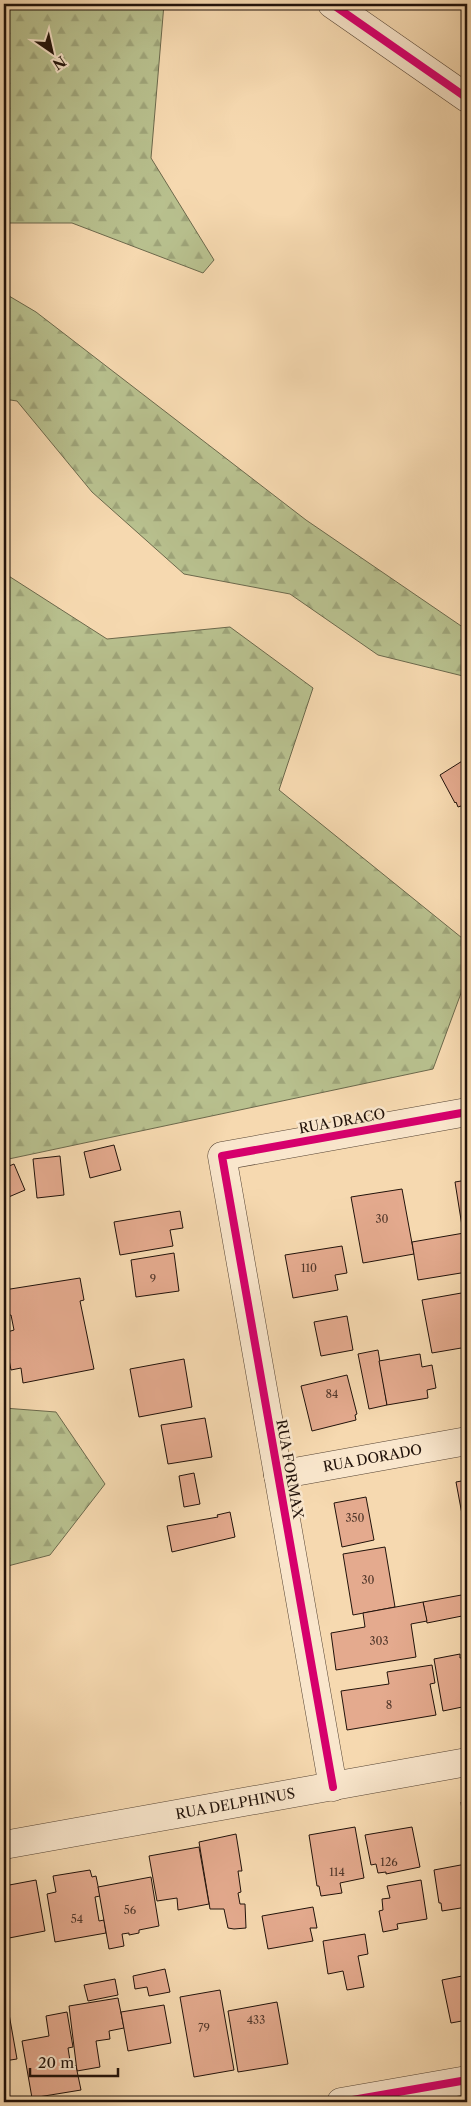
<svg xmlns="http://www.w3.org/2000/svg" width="471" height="2106" font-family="'Libre Caslon Text',serif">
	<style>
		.forest { fill: url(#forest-firs); stroke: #6c694c }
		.building { fill: #e4aa8e; stroke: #21120a }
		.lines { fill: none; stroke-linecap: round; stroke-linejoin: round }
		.street-casing { stroke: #564434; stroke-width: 29 }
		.street { stroke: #f9e6cc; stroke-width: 28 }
		.cycleway-casing { stroke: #f9e6cc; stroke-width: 11 }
		.cycleway { stroke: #d6006c; stroke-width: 8 }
		.labels { text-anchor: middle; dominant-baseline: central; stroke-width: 5; stroke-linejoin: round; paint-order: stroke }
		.number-label { font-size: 11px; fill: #52382b }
		.street-label { font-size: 14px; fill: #21120a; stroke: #f9e6cc }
	</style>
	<defs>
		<pattern id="forest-firs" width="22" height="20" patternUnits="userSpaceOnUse" patternTransform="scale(1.25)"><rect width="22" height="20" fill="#b8c08e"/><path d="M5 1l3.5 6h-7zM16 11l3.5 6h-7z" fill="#9ea479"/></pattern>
	</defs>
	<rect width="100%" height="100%" fill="#f6d9b0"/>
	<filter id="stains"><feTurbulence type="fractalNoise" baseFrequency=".004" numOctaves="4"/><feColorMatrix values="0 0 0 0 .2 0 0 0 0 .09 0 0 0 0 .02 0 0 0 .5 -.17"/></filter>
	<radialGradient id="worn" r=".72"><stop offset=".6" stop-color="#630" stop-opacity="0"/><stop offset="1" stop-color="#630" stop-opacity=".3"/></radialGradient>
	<!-- forest -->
	<g class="forest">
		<path d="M4 4H164L151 158 214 260 203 273 72 223H4Z"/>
		<path d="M4 293 36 312 306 520 467 630V677L378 655 290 594 184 574 92 492 17 401 4 399Z"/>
		<path d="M4 573 107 639 230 627 313 688 279 790 467 942V977L433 1069 4 1160Z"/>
		<path d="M4 1408 56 1412 105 1484 50 1555 4 1567Z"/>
	</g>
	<!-- building -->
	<g class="building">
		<path d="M467 758V804L458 807 456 802 455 803 440 775Z"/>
		<path d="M114 1145 121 1170 90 1178 84 1152Z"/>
		<path d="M60 1156 64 1195 37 1198 33 1159Z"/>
		<path d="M14 1164 25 1190 4 1199V1168Z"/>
		<path d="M467 1180V1226H462L455 1182Z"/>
		<path d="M402 1189 414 1254 363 1263 351 1197Z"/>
		<path d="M180 1211 183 1228 170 1230 173 1246 120 1255 114 1222Z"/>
		<path d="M464 1233 467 1255V1272L418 1280 412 1242Z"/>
		<path d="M342 1246 347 1273 335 1275 338 1290 293 1298 285 1255Z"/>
		<path d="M174 1253 179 1291 136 1297 131 1260Z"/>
		<path d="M80 1278 84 1300 80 1301 94 1369 23 1383 21 1368 11 1370 4 1333 14 1330 11 1315 4 1316V1290Z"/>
		<path d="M467 1292V1347L432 1353 422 1300Z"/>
		<path d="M347 1316 353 1350 321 1356 314 1322Z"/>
		<path d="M378 1350 387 1405 369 1409 358 1354Z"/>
		<path d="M420 1354 422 1367 432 1365 436 1388 427 1390 428 1398 387 1405 379 1361Z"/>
		<path d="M184 1359 192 1407 139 1417 130 1369Z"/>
		<path d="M347 1375 357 1414 355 1415 356 1420 312 1431 301 1386Z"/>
		<path d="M205 1418 212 1457 168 1464 161 1425Z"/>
		<path d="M194 1473 200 1504 184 1507 179 1476Z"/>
		<path d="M467 1480V1524L464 1525 456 1482Z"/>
		<path d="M366 1497 374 1540 342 1547 334 1503Z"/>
		<path d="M230 1512 235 1537 172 1552 167 1526 218 1517 217 1515Z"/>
		<path d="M385 1547 395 1607 353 1615 343 1554Z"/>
		<path d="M467 1594V1615L427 1623 423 1602Z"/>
		<path d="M423 1602 427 1621 411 1624 416 1657 336 1670 331 1633 365 1627 363 1613Z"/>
		<path d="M460 1654V1658L467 1657V1706L443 1711 434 1659Z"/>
		<path d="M432 1665 435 1683 430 1684 436 1715 347 1730 341 1691 389 1684 387 1672Z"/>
		<path d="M467 1801V1856L461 1802Z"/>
		<path d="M355 1827 364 1878 340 1883 342 1893 321 1896 319 1886H317L309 1835Z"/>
		<path d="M412 1827 420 1867 386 1874V1872L378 1873 376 1864 371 1865 365 1835Z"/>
		<path d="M236 1834 242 1871H238L241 1892 238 1893 240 1904H245L246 1928 234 1929 228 1928 224 1909H210L199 1842Z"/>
		<path d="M199 1847 209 1904 178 1910 177 1898 157 1901 149 1856Z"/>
		<path d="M466 1864 467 1907 442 1911 441 1903H439L434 1870Z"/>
		<path d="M90 1870 92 1877 96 1876 100 1896 95 1897 99 1921 104 1920 106 1933 55 1942 47 1894 56 1892 53 1876Z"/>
		<path d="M151 1877 159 1926 139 1930V1933L129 1935V1933L122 1934 124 1946 109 1949 98 1887Z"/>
		<path d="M36 1880 45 1931 4 1939V1886Z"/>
		<path d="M421 1880 427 1919 397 1924 398 1929 383 1932 379 1911 383 1910 382 1899 390 1898 387 1886Z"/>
		<path d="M313 1907 317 1928H310L313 1941 268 1949 262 1916Z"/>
		<path d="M365 1934 368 1954 358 1956 364 1987 347 1990 343 1971 328 1974 323 1941Z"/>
		<path d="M165 1969 170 1992 149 1996 147 1987 135 1989 133 1976Z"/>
		<path d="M467 1975V2020L451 2023 442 1980Z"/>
		<path d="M115 1979 118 1995 88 2001 84 1985Z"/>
		<path d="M220 1990 234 2070 194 2077 180 1997Z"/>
		<path d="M6 1997 17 2059 4 2061V1998Z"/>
		<path d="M118 1998 124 2028 109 2031 110 2039 96 2041 100 2067 77 2071 69 2006Z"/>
		<path d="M277 2002 288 2064 238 2072 228 2011Z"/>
		<path d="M164 2005 171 2043 128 2051 121 2012Z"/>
		<path d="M67 2012 73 2047 68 2048 71 2067 76 2066 81 2090 32 2098 22 2041 49 2036 46 2016Z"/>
	</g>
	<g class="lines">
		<!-- street casing -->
		<g class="street-casing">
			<g id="street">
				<path d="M332 4 467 98"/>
				<path id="s1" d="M278 1475 467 1441"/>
				<path d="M333 1787 222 1156 467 1112"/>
				<path id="s2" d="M4 1845 467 1762"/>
				<path d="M341 2102 467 2080"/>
			</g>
		</g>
		<!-- street -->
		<use href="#street" class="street"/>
		<!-- cycleway casing -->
		<g class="cycleway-casing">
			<g id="cycleway">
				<path d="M332 4 467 98"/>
				<path d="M333 1787 222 1156 467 1112"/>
				<path d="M341 2102 467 2080"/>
			</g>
		</g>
		<!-- cycleway -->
		<use href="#cycleway" class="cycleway"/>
	</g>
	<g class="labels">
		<!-- number labels -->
		<g class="number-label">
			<text x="382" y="1219">30</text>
			<text x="309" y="1268">110</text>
			<text x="153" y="1279">9</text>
			<text x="332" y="1394">84</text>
			<text x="355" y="1518">350</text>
			<text x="368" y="1580">30</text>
			<text x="379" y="1641">303</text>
			<text x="389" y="1705">8</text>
			<text x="389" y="1862">126</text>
			<text x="337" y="1872">114</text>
			<text x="130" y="1910">56</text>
			<text x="77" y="1919">54</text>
			<text x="256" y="2020">433</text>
			<text x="204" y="2028">79</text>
		</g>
		<!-- street labels -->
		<g class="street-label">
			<text transform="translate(342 1121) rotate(-10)">RUA DRACO</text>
			<text stroke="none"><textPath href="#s1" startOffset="96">RUA DORADO</textPath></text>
			<text transform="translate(290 1469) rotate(80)">RUA FORMAX</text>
			<text stroke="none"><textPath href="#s2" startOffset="235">RUA DELPHINUS</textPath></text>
		</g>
	</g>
	<!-- margin -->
	<rect width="471" height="2106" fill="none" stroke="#f6d9b0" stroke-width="20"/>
	<rect x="5" y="5" width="461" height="2096" fill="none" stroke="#21120a" stroke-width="2.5"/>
	<rect x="10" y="10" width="451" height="2086" fill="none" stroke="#21120a"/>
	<!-- north arrow -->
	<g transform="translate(52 52) rotate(146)" stroke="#f9e6cc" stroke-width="4" paint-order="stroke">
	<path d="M0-4L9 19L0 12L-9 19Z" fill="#21120a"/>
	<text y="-8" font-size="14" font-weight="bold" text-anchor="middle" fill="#21120a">N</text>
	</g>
	<!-- scale -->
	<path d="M30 2068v8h88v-8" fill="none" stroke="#21120a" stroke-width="2.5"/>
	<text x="38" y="2068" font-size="15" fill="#21120a" stroke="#f9e6cc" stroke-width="4" paint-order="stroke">20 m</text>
	<rect width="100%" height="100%" filter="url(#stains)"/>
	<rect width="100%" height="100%" fill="url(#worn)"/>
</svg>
